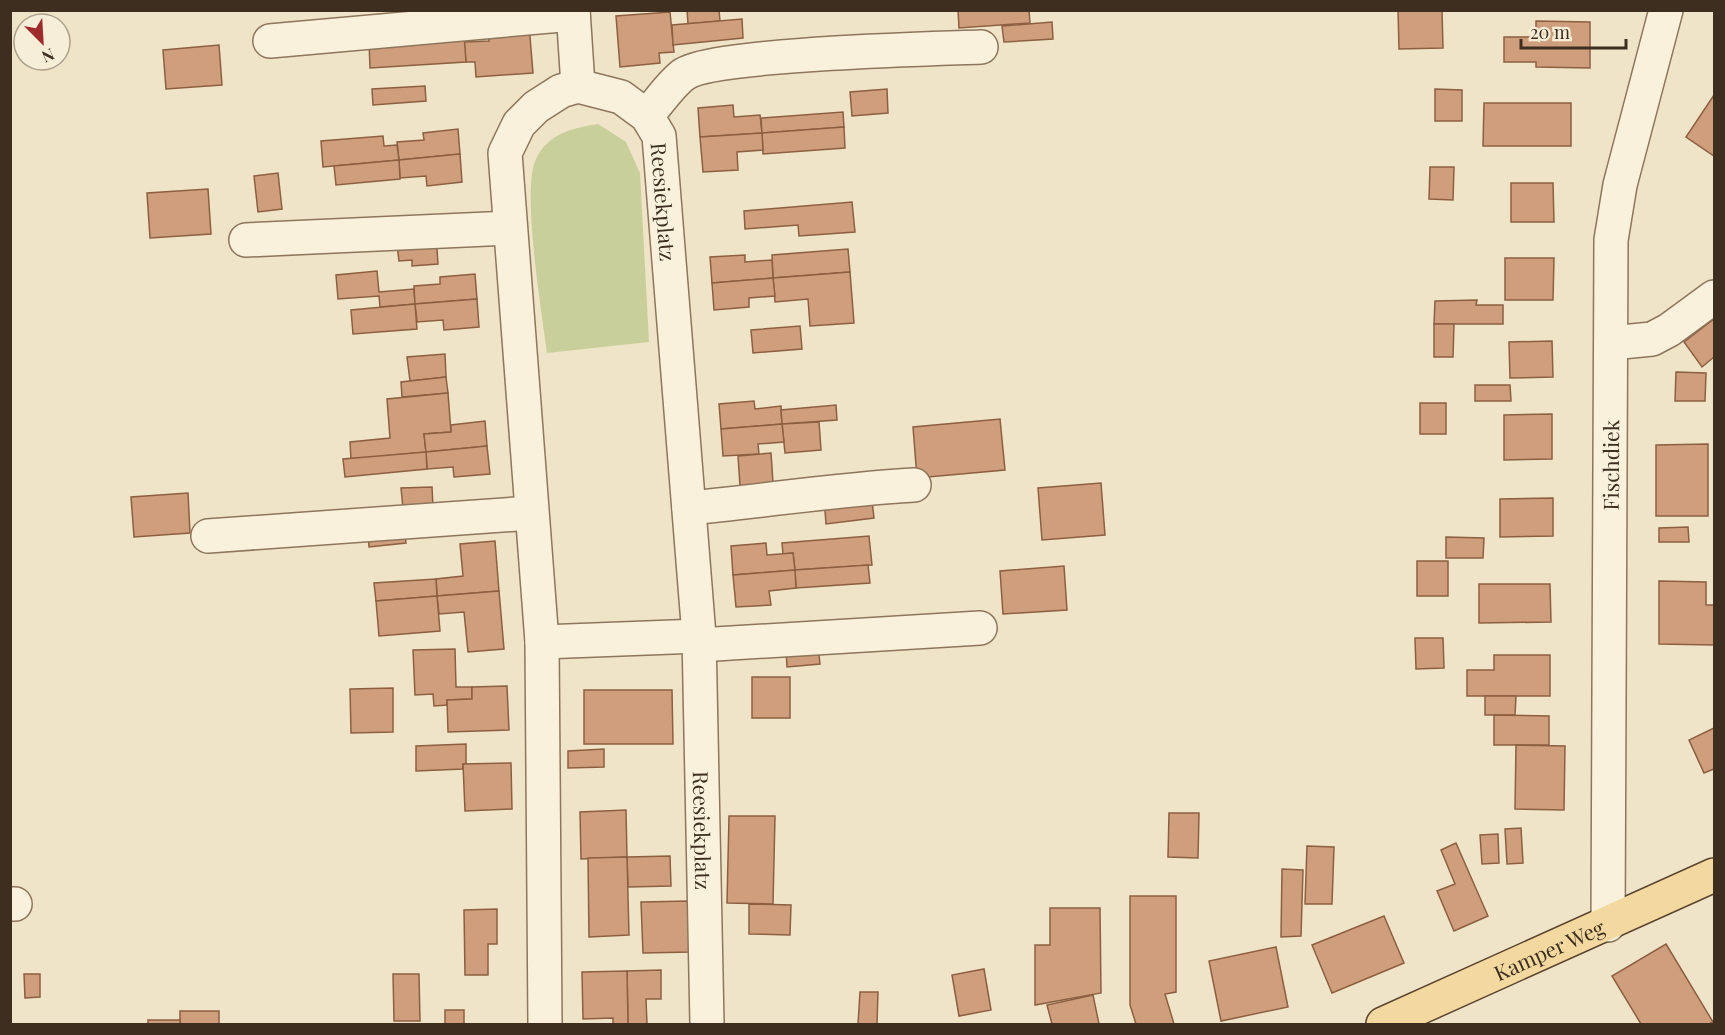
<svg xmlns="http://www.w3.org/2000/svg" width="1725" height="1035" font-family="'Playfair Display',serif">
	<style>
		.green { fill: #c9cf9b }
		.building { fill: #cf9f7d; stroke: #8d5f41; stroke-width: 1.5 }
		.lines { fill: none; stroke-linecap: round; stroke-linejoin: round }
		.minor-casing { stroke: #8d765c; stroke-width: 36 }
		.major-casing { stroke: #5b4430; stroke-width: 36 }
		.minor { stroke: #faf1dc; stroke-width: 33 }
		.major { stroke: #f3d9a0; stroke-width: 33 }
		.labels { text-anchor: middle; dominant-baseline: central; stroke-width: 4.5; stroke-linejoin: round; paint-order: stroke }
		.street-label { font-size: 21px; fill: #3d2e20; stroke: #f7eed8 }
	</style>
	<rect width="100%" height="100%" fill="#f0e4c8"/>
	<!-- green -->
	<path class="green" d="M598 124 626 142 640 173 649 342 547 353C542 313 521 189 536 159 548 133 573 128 598 124Z"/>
	<!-- building -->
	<g class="building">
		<path d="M687 10H719L720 21 688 24Z"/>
		<path d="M958 10H1029L1030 23 959 28Z"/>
		<path d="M1398 10H1442L1443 48 1399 49Z"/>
		<path d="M670 12 674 52 659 53 660 63 620 67 616 16Z"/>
		<path d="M742 19 743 38 673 45 672 25Z"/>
		<path d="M1536 21 1590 22V68L1536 67V62H1504V37H1536Z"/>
		<path d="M1052 22 1053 39 1004 42 1002 26Z"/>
		<path d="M529 25 533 73 476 77 475 62H466L464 42 489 41 488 27Z"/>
		<path d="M464 34 466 62 370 68 369 41Z"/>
		<path d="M219 45 222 85 166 89 163 50Z"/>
		<path d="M425 86 426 101 373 105 372 89Z"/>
		<path d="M887 89 888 113 852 116 850 92Z"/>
		<path d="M1435 89 1462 90V121H1435Z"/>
		<path d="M1714 95V156L1686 137Z"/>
		<path d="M1484 103H1571V146H1483Z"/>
		<path d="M733 105 734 117 760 115 762 133 700 137 698 108Z"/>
		<path d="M843 112 844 127 762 133 761 118Z"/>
		<path d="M844 127 845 148 763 154 762 133Z"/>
		<path d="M458 129 460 154 399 160 397 142 424 140 423 133Z"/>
		<path d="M762 133 763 150 737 152 738 170 703 172 700 137Z"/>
		<path d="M383 136 384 146 397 145 399 160 323 167 321 141Z"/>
		<path d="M460 154 462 182 427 186 426 176 400 178 399 160Z"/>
		<path d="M399 160 400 179 336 185 334 166Z"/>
		<path d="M1430 167H1454L1453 200 1429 199Z"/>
		<path d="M278 173 282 209 258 212 254 176Z"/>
		<path d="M1511 183H1553L1554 222H1511Z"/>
		<path d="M208 189 211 234 150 238 147 193Z"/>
		<path d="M852 202 855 232 799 236 798 225 745 229 744 211Z"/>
		<path d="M436 234 438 264 412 266V260L399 261 396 237Z"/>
		<path d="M848 249 850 272 773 278 772 255Z"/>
		<path d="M745 255V262L772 260 773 278 712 283 710 257Z"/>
		<path d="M1505 258H1554L1553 300H1505Z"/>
		<path d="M377 271 379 292 414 289 415 304 380 307 379 296 338 299 336 275Z"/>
		<path d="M850 272 854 323 810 326 808 299 775 302 773 278Z"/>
		<path d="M475 274 477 299 415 304 414 286 440 284V277Z"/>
		<path d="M773 278 775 296 749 298V307L714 310 712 283Z"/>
		<path d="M477 299 479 327 444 330 443 320 417 322 415 304Z"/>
		<path d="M1477 300 1476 305H1503V324H1434L1435 301Z"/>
		<path d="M415 304 417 329 353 334 351 310Z"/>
		<path d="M1714 319V357L1702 367 1684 342Z"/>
		<path d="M1434 324H1454L1453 357H1434Z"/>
		<path d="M800 326 802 349 753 353 751 330Z"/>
		<path d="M1552 341 1553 377 1510 378 1509 342Z"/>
		<path d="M445 354 446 377 410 381 407 357Z"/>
		<path d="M1676 372 1706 373 1705 401H1675Z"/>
		<path d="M446 377 448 393 402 397 401 382Z"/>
		<path d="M1475 385H1510L1511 401H1475Z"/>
		<path d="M448 393 451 432 424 434 426 452 351 459 350 442 390 438 387 399Z"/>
		<path d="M754 401 755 409 781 406 782 424 721 429 719 404Z"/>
		<rect x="1420" y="403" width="26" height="31"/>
		<path d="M836 405 837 420 782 424 781 410Z"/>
		<path d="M1552 414V459L1504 460V415Z"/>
		<path d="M1000 419 1005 470 917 478 913 427Z"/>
		<path d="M485 421 487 446 426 452 424 434 451 432V425Z"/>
		<path d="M819 422 821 450 785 453 782 424Z"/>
		<path d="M782 424 784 442 758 444 759 454 723 456 721 429Z"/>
		<path d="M1708 444V516H1656V445Z"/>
		<path d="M487 446 490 474 454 477 453 467 427 469 426 452Z"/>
		<path d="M426 452 427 469 345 477 343 459Z"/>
		<path d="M771 453 773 483 740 486 738 456Z"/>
		<path d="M1101 483 1105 535 1042 540 1038 488Z"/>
		<path d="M432 487 433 507 403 508 401 488Z"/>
		<path d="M188 493 190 533 134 537 131 497Z"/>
		<path d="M871 493 874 518 826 524 824 498Z"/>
		<path d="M1553 498V536L1500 537V499Z"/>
		<path d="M404 527 406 543 369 547 368 531Z"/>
		<path d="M1688 527 1689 542H1659V528Z"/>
		<path d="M869 536 872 565 795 570 793 553 783 554 782 543Z"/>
		<path d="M1446 537 1484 538 1483 558H1446Z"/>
		<path d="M495 541 499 591 437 596 436 579 463 576 460 544Z"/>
		<path d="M766 543 767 555 793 553 795 570 733 575 731 546Z"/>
		<rect x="1417" y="561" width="31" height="35"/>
		<path d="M868 565 870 583 796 588 795 570Z"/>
		<path d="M1064 566 1067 610 1003 614 1000 571Z"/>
		<path d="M795 570 796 588 769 591 771 605 736 607 733 575Z"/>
		<path d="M436 579 437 596 376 601 374 583Z"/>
		<path d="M1659 581 1706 582V605H1714V645L1659 644Z"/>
		<path d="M1479 584H1550L1551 622 1479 623Z"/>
		<path d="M499 591 504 649 468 652 464 612 439 614 437 596Z"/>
		<path d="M437 596 440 631 379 636 376 601Z"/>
		<path d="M1415 638H1443L1444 668 1416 669Z"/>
		<path d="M818 646 820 664 787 667 786 649Z"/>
		<path d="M455 649 456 687H472V699L447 700V705L434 706 433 694 415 695 413 650Z"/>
		<path d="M1494 655H1550V696H1467V670H1494Z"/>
		<rect x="752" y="677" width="38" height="41"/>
		<path d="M507 686 509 730 448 732 447 700 472 699V687Z"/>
		<path d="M393 688V732L351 733 350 689Z"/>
		<path d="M584 690H672L673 744H584Z"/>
		<path d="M1485 696H1516L1515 715H1485Z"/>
		<path d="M1494 715 1549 716V745H1494Z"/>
		<path d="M1714 728V769L1704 773 1689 740Z"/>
		<path d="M466 744V764H463V769L416 771V746Z"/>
		<path d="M1516 745 1565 746 1564 810 1515 809Z"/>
		<path d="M604 749V767L568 768V751Z"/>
		<path d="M511 763 512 809 465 811 463 764Z"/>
		<path d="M626 810 627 857 581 859 580 812Z"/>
		<path d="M1169 813H1199L1198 858 1168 857Z"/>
		<path d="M729 816H775L773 904 727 903Z"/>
		<path d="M1521 828 1523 863 1507 864 1505 829Z"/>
		<path d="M1498 834 1499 863 1482 864 1480 835Z"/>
		<path d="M1456 843 1488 916 1454 931 1437 891 1455 884 1441 850Z"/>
		<path d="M1307 846 1334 847 1332 904H1305Z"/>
		<path d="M670 856 671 886 628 887 627 857Z"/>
		<path d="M627 857 629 935 589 937 588 858Z"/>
		<path d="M1282 869 1303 870 1301 936 1281 937Z"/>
		<path d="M1130 896H1176V992L1165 994 1174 1024H1136L1130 1005Z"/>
		<path d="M689 901 690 952 643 953 641 902Z"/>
		<path d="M749 904 791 905 790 935 749 934Z"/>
		<path d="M1050 908H1100L1101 993 1035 1005V945H1050Z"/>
		<path d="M497 909V944H488V975H465L464 910Z"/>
		<path d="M1384 916 1404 963 1332 993 1312 945Z"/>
		<path d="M1666 944 1713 1022 1709 1024H1641L1612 976Z"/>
		<path d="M1276 947 1288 1007 1221 1021 1209 961Z"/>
		<path d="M984 969 991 1010 959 1016 952 975Z"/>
		<path d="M661 970V999H646L647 1024H628L627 971Z"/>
		<path d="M627 971 628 1024H613V1018L583 1019 582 972Z"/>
		<path d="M24 974H40V997L25 998Z"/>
		<path d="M393 974H419L420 1021H394Z"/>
		<path d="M860 992H878L877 1024H858Z"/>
		<path d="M1093 995 1099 1024H1052L1047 1005Z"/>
		<rect x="445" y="1010" width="19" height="14"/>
		<rect x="180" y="1011" width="39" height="13"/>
		<rect x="148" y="1020" width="32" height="4"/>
	</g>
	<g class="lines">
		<!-- minor casing -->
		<g class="minor-casing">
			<g id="minor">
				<path d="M573 10 578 86"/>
				<path d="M270 41 573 14"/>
				<path d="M647 116C658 103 669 86 683 75 710 54 933 49 981 47"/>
				<path d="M246 240 510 228"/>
				<path d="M1611 343 1652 339 1669 330 1714 297"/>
				<path d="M689 508C764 501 839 489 914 485"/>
				<path d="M208 536 531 513"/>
				<path d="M542 642 699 636"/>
				<path d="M699 645 980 628"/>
				<path d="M10 904H15"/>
				<path id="s1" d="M1608 925 1611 240 1620 185 1666 10"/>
				<path id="s2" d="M545 1024 542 642 505 153 519 124 536 107 561 91 578 86 621 97 647 116 659 136 699 636 707 1024"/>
			</g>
		</g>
		<!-- major casing -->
		<g class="major-casing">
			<g id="major">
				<path id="s3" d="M1383 1024 1714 875"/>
			</g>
		</g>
		<!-- minor -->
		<use href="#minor" class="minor"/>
		<!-- major -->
		<use href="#major" class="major"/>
	</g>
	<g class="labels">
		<!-- street labels -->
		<g class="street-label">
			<text stroke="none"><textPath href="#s2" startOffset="1142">Reesiekplatz</textPath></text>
			<text stroke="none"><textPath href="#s1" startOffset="460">Fischdiek</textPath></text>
			<text stroke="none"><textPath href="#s2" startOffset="1772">Reesiekplatz</textPath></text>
			<text stroke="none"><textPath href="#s3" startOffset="182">Kamper Weg</textPath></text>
		</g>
	</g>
	<!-- border -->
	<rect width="1725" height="1035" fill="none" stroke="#3d2e20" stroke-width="24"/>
	<!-- north arrow -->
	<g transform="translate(42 42) rotate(156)"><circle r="28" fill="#f7eed8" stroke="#ada18e" stroke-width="1.5"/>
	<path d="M0-4.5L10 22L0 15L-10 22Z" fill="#9e2a2b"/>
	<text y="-9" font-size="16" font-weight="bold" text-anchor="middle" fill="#3d2e20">N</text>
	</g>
	<!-- scale -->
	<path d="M1521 39v9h105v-9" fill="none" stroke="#3d2e20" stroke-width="3"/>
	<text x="1530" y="39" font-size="18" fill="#3d2e20" stroke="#f7eed8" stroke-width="4.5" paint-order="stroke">20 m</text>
</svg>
